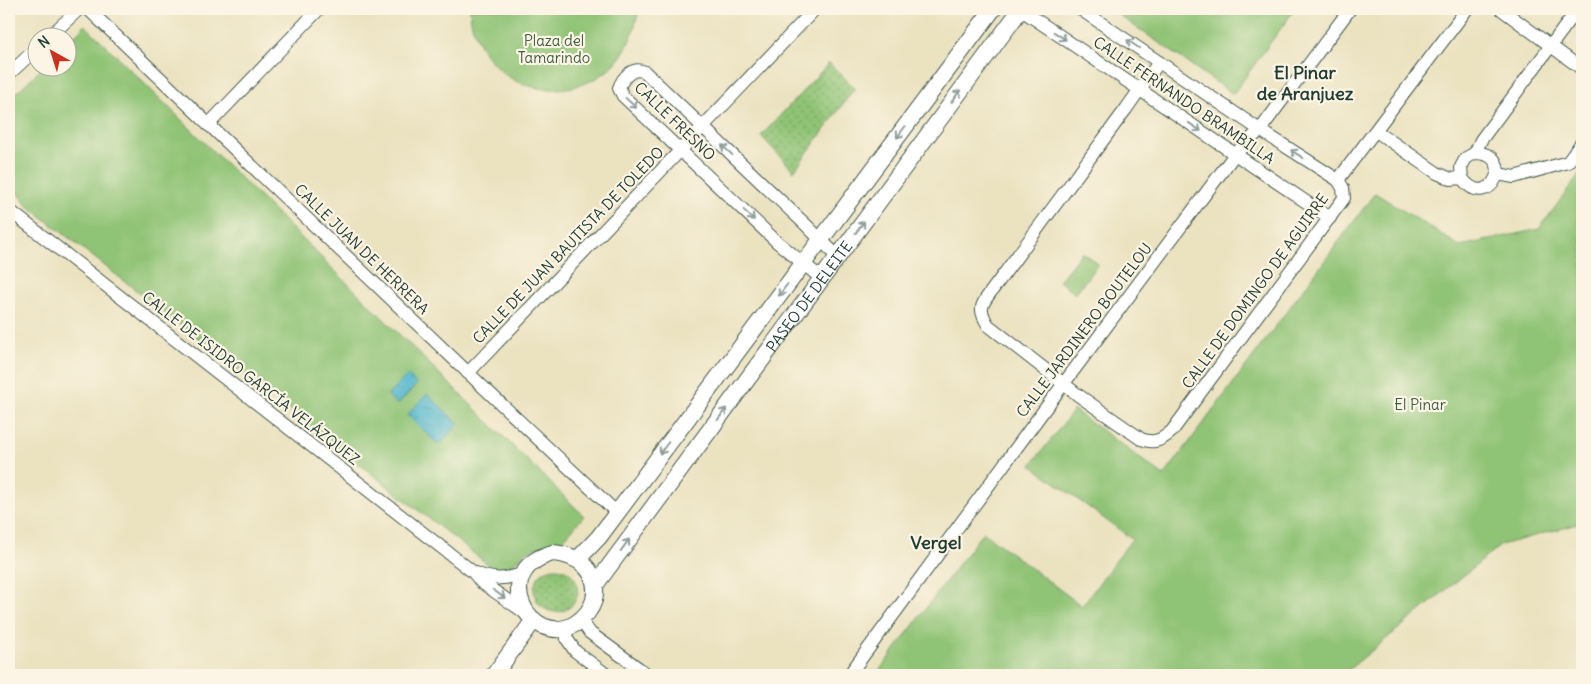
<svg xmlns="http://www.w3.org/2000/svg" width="1591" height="684" font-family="Delius,sans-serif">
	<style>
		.green { fill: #8fc375; stroke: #578054 }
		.garden { fill: url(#garden-dots); stroke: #578054 }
		.water { fill: url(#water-ripples); stroke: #367a80 }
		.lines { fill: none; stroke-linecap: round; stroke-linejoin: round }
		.minor-casing { stroke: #3e5649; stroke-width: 14 }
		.major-casing { stroke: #3e5649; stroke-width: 18 }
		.minor { stroke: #fff; stroke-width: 12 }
		.major { stroke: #fff; stroke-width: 16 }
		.oneway { stroke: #8f9e9a }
		.labels { text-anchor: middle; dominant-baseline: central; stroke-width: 4.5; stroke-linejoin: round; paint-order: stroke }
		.park-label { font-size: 15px; fill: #3b5e44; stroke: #fcf5e5 }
		.street-label { font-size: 15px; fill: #1f3d34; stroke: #fcf5e5 }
		.quarter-label { font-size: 18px; font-weight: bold; fill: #1f3d34; stroke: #fcf5e5 }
	</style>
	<defs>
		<pattern id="garden-dots" width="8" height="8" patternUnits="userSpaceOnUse" patternTransform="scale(1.25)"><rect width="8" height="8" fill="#8fc375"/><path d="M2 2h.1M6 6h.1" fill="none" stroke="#74a061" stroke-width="1.8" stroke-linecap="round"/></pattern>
		<pattern id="water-ripples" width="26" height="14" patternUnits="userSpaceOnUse" patternTransform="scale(1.25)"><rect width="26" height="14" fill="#4eb6cd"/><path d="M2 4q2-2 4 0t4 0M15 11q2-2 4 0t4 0" fill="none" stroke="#4095a7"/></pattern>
	</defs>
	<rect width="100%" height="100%" fill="#fcf5e5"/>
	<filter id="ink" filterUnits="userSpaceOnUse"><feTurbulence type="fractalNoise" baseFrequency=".02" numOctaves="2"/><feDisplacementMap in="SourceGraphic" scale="10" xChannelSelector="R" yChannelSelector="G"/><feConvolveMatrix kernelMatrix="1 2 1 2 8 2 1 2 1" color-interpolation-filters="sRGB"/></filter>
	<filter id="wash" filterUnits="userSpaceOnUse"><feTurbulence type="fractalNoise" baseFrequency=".0096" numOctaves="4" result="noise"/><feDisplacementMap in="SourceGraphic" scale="20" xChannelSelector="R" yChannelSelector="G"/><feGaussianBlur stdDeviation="1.12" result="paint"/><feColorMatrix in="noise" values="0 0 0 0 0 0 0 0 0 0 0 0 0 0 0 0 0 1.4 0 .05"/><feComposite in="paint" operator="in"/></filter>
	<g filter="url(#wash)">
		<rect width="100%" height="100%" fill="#ebe2c0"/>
		<!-- green -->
		<g class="green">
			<path d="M470 9H639V10C635 28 630 44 619 59 597 88 551 97 518 82 491 69 470 38 470 9Z"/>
			<path d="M1110 9H1295L1233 94Z"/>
			<path d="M85 25 584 516C577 523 570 534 562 540 559 542 540 546 532 549 518 556 513 570 495 570L28 206 9 181V100L42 68H68V42Z"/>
			<path d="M1582 171V523L1501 545 1342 675H876L983 532 1082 606 1132 539 1031 465 1074 410 1164 476 1375 193 1460 246 1539 229Z"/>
			<path d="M1082 252 1098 264 1075 294 1059 281Z"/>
		</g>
		<!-- garden -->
		<g class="garden">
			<path d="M829 63 855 88 794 171 761 136Z"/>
			<circle cx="556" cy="590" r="22"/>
		</g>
		<!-- water -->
		<g class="water">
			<path d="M407 375 417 384 397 405 388 395Z"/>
			<path d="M427 394 459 424 439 445 407 415Z"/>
		</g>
	</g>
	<g filter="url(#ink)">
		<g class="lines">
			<!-- minor casing -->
			<g class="minor-casing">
				<g id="minor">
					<path d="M88 9 482 386 616 512"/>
					<path d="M1020 9 1330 218"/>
					<path d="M1080 9 1260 130 1338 180"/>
					<path d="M1501 9 1582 69"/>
					<path d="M48 38 79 9"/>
					<path d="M1159 62 1126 109 990 293C980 306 979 310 988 325L1078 395 1141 439C1154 444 1162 440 1172 431L1344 198 1343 188 1338 180 1467 9"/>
					<path d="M9 74 38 47"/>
					<path d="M208 125 319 9"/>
					<path d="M1376 131 1437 173 1451 179 1462 178"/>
					<path d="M1498 174 1514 177 1568 162 1582 142"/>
					<path d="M1462 178 1461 167 1466 158 1475 153 1481 140 1578 9"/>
					<path d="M1462 178C1488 215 1520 153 1475 153"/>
					<path d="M9 210 473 572 481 582 527 614"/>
					<path d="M824 275 815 273 776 241 623 96 619 88C623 77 633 66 645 72L805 224 832 251 836 258"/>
					<path d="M468 373 815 9"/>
					<path d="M476 573C493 581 506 579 522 574"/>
					<path d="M581 620 590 633 648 675"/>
					<path d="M565 628 567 639 575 651 607 675"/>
					<path d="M849 675 1053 398 1235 154 1260 130 1350 9"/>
				</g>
			</g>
			<!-- major casing -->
			<g class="major-casing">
				<g id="major">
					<path d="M553 553C580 555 600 572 594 600 591 610 584 618 575 624 530 650 487 570 553 553Z"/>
					<path d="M578 559 599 537 993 9"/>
					<path id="s1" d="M596 584 1021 9"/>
					<path d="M494 675 534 620"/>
				</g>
			</g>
			<!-- minor -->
			<use href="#minor" class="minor"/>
			<!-- major -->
			<use href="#major" class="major"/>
		</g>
		<!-- one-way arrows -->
		<defs><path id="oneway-shaft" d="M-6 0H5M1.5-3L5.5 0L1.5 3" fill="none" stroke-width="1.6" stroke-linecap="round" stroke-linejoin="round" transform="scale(1.25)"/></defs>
		<g class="oneway">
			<use href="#oneway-shaft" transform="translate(1060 36) rotate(33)"/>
			<use href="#oneway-shaft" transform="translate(1133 44) rotate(-146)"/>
			<use href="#oneway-shaft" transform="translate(956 96) rotate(-54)"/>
			<use href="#oneway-shaft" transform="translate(631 103) rotate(43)"/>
			<use href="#oneway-shaft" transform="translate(1195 127) rotate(34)"/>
			<use href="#oneway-shaft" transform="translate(901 132) rotate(127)"/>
			<use href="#oneway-shaft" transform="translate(727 150) rotate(-137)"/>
			<use href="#oneway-shaft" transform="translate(1297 154) rotate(-147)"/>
			<use href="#oneway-shaft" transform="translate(749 215) rotate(43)"/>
			<use href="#oneway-shaft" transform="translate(860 227) rotate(-54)"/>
			<use href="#oneway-shaft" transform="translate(783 290) rotate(127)"/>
			<use href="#oneway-shaft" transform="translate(722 414) rotate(-54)"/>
			<use href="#oneway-shaft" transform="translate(664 448) rotate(127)"/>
			<use href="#oneway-shaft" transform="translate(625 545) rotate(-54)"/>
			<use href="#oneway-shaft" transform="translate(499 594) rotate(35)"/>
		</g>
	</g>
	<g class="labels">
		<!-- park labels -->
		<g class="park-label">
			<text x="554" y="40">Plaza del<tspan x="554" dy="17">Tamarindo</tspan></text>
			<text x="1420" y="404">El Pinar</text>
		</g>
		<!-- street labels -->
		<g class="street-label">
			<text transform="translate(1184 100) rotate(34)">CALLE FERNANDO BRAMBILLA</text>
			<text transform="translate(675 121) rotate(44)">CALLE FRESNO</text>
			<text transform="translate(568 245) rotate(-46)">CALLE DE JUAN BAUTISTA DE TOLEDO</text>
			<text transform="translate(362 249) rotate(44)">CALLE JUAN DE HERRERA</text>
			<text transform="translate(1255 291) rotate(-54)">CALLE DE DOMINGO DE AGUIRRE</text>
			<text stroke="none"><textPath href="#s1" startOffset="358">PASEO DE DELEITE</textPath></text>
			<text transform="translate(1084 330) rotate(-53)">CALLE JARDINERO BOUTELOU</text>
			<text transform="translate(251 378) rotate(38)">CALLE DE ISIDRO GARCÍA VELÁZQUEZ</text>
		</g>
		<!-- quarter labels -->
		<g class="quarter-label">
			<text x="1305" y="72">El Pinar<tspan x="1305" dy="21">de Aranjuez</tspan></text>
			<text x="936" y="542">Vergel</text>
		</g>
	</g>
	<!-- margin -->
	<rect width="1591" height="684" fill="none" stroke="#fcf5e5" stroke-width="30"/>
	<!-- north arrow -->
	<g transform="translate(52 52) rotate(321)"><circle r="24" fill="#fcf5e5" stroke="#a4ab9e"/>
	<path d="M0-4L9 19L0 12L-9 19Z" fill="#c8321e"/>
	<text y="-8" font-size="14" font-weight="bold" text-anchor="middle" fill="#1f3d34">N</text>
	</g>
</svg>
